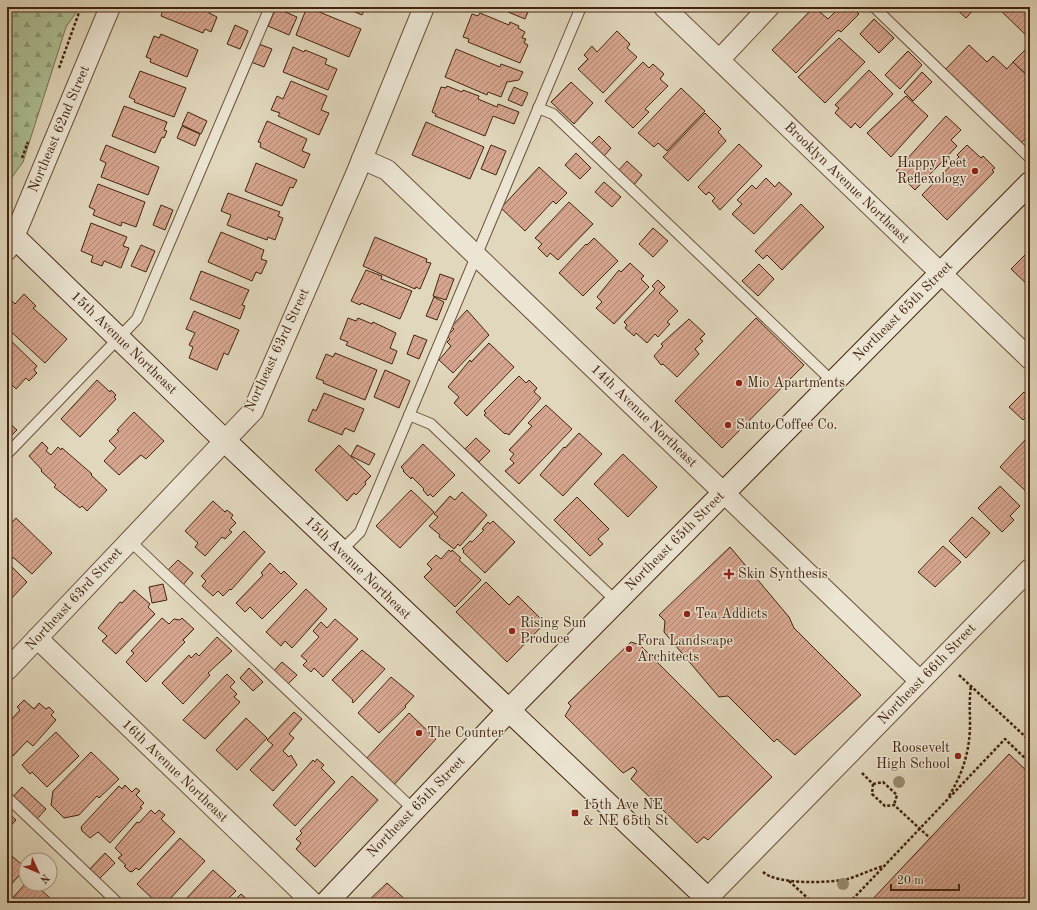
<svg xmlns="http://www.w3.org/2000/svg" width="1037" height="910" font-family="'Old Standard TT',serif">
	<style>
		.forest { fill: url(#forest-firs); stroke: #787252 }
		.building { fill: url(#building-hatch); stroke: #43240e }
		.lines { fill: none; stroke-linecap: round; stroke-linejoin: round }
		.lane-casing { stroke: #6a513a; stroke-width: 12 }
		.street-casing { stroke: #6a513a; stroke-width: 22 }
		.secondary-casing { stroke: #43240e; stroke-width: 24 }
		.path { stroke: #43240e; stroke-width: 2.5; stroke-dasharray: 3 2; stroke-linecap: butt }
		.lane { stroke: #ece5d3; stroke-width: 10 }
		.street { stroke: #ece5d3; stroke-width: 20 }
		.secondary { stroke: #ece5d3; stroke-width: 22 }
		.tree { fill: #998a6f }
		.poi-dot { fill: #8f2418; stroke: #ece5d3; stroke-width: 1.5 }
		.labels { text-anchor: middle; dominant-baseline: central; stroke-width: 3; stroke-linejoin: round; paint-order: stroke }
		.street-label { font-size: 14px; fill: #43240e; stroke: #ece5d3 }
		.poi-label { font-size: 14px; fill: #43240e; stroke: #ece5d3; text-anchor: start }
	</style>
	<defs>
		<pattern id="forest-firs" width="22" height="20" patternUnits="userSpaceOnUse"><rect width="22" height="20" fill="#adbf95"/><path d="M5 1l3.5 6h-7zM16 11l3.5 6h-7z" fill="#8e9b78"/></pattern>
		<pattern id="building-hatch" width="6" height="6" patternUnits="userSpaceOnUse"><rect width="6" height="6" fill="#d6a58f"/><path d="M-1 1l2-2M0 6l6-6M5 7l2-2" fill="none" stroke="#af8673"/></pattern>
	</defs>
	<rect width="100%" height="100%" fill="#e1d7bc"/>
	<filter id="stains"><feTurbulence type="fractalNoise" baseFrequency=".005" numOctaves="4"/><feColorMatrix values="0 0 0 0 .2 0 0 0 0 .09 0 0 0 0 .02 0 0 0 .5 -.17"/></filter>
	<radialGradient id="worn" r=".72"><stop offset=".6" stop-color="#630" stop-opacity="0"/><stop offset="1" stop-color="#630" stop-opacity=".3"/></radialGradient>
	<!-- forest -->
	<path class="forest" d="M7 7H80L66 27 23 162 7 184Z"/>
	<!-- building -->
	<g class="building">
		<path d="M164 7H211L209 13 217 17 211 32 205 29 203 33 161 16Z"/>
		<path d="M307 7 361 29 349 57 296 35Z"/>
		<path d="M344 7H366L362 15Z"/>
		<path d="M496 7H530L525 19Z"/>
		<path d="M814 7 828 19 840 7H851L859 14 841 32 838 30 796 73 772 50Z"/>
		<path d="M954 7H976L966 18Z"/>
		<path d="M997 7H1030V39Z"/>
		<path d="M276 8 297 17 289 35 268 26Z"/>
		<path d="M480 13 509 25 510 22 519 26 518 28 525 32 522 38 526 39 524 43 528 45 520 63 468 42 469 39 463 37 472 14 478 16Z"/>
		<path d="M874 19 894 38 879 53 860 34Z"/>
		<path d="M235 25 248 31 240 49 227 44Z"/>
		<path d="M617 31 630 44 627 48 637 57 603 93 578 69 588 59 584 55 592 46 597 52Z"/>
		<path d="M161 34 198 50 187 77 150 62 151 59 146 57 154 36 159 38Z"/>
		<path d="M839 38 865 62 825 103 798 77Z"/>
		<path d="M259 44 272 49 264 67 251 62Z"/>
		<path d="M969 45 987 62 993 56 1007 69 1013 62 1030 78V134L1020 144 944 71Z"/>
		<path d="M1030 45V78L1013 62Z"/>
		<path d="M293 47 304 52 305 50 327 59 325 64 337 69 328 90 283 72Z"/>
		<path d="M456 49 500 67 501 64 523 72 519 80 507 82 501 97 488 92 487 95 445 77Z"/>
		<path d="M908 51 922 65 900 89 885 75Z"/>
		<path d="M643 62 649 68 653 64 664 74 660 79 668 86 645 109 649 112 633 128 605 101Z"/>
		<path d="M869 70 893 94 860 128 855 123 851 128 835 113 839 108 835 105Z"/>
		<path d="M140 71 186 88 174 117 134 102 135 100 129 97Z"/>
		<path d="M922 72 932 82 913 101 904 92Z"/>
		<path d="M291 81 327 96 321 110 329 113 319 135 278 116 280 113 271 110 277 96 283 99Z"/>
		<path d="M571 82 593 103 574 124 551 102Z"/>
		<path d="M447 86 462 92 463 90 479 96 478 99 497 107 498 104 519 112 514 124 493 116 485 136 435 116 436 114 432 112 441 87 446 88Z"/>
		<path d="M514 87 528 93 522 106 508 100Z"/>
		<path d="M681 88 705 111 667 151 658 143 654 147 638 133Z"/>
		<path d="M906 96 928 116 891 157 867 133Z"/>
		<path d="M124 106 167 122 164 130 167 131 164 138 162 137 155 153 112 136Z"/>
		<path d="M188 112 207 121 201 134 182 125Z"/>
		<path d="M705 113 721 129 718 132 726 141 688 181 663 157Z"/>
		<path d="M946 116 961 130 951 140 957 146 915 190 896 171Z"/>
		<path d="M267 121 307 139 302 151 310 154 304 168 260 147 261 143 258 142Z"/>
		<path d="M426 122 484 147 470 179 412 155Z"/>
		<path d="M182 126 200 134 195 146 177 138Z"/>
		<path d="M599 136 611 148 604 156 591 144Z"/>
		<path d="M739 144 762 166 720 210 712 201 715 198 709 192 706 195 698 187Z"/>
		<path d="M106 145 159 167 148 195 101 177 106 163 100 160Z"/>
		<path d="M491 145 506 151 496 175 481 169Z"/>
		<path d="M967 145 981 158 983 156 995 168 992 170 994 172 947 220 922 195 959 157 957 155Z"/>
		<path d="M576 153 591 168 580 179 565 165Z"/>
		<path d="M627 161 642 175 634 185 618 171Z"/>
		<path d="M256 163 297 180 293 188 290 187 282 206 245 191Z"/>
		<path d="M539 167 567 193 556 204 553 201 525 231 501 208Z"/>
		<path d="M766 178 775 187 779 182 792 194 754 234 732 214 742 204 737 200 752 185 756 189Z"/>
		<path d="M604 182 621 197 612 207 595 192Z"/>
		<path d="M98 184 145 202 136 227 122 222 121 226 93 215 95 210 89 207Z"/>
		<path d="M228 193 280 212 278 216 283 218 275 240 268 237 267 240 227 225 231 215 221 211Z"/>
		<path d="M569 202 593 224 558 260 550 253 547 257 538 248 542 244 535 238Z"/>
		<path d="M801 204 824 227 782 270 767 255 763 259 755 251Z"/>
		<path d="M161 205 173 210 165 230 153 225Z"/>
		<path d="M91 223 127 237 123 246 129 248 121 268 104 261 102 266 91 262 93 256 81 251Z"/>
		<path d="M653 228 668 241 653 257 639 244Z"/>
		<path d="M221 232 264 250 261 259 267 261 261 274 256 272 252 281 208 262Z"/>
		<path d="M375 237 427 259 426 262 431 263 420 289 416 287 415 289 363 266Z"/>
		<path d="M594 238 618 261 583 296 559 273 586 244 587 245Z"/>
		<path d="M141 245 155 251 146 272 131 266Z"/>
		<path d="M1030 250V287L1011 269Z"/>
		<path d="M630 263 644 276 641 279 649 287 614 324 596 308 602 302 597 297 619 270 621 272Z"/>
		<path d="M759 264 774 279 758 296 742 281Z"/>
		<path d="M366 270 382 276 381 279 412 291 400 319 361 303 360 305 351 301Z"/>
		<path d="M201 271 249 290 242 305 245 306 240 319 190 299Z"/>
		<path d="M440 274 454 279 446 300 433 296Z"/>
		<path d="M658 280 665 287 659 293 678 311 667 322 670 324 658 337 655 334 647 343 636 333 634 336 625 328 627 325 624 322 655 289 652 286Z"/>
		<path d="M24 294 36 306 33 308 67 339 45 363 7 328V306L12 301 15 304Z"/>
		<path d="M434 297 444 302 437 320 426 316Z"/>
		<path d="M467 310 489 335 453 373 439 360 451 346 447 342 450 339 447 336 454 329 451 327Z"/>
		<path d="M194 311 239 330 228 355 224 353 217 370 189 358 193 347 189 345 195 333 186 329Z"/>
		<path d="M348 318 356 321 358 318 372 324 373 322 396 333 390 348 397 351 392 364 346 345 348 342 340 339Z"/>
		<path d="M756 318 804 365 722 448 675 401Z"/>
		<path d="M689 319 705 334 700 339 703 341 695 349 699 354 677 377 663 364 661 365 654 356 663 346 661 344Z"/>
		<path d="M414 335 427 340 419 359 407 354Z"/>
		<path d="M7 337 37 366 34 370 37 373 29 381 26 378 16 389 7 380Z"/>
		<path d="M489 343 514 367 467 416 454 403 459 397 448 387 470 360 471 362Z"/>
		<path d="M335 353 377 370 365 400 323 383 324 381 316 378 326 354 333 357Z"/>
		<path d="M385 370 410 381 399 408 374 397Z"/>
		<path d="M519 376 526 383 529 380 537 388 534 392 541 398 509 435 506 433 505 434 484 415 486 413 484 411Z"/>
		<path d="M97 380 110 392 111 390 116 395 114 397 116 399 80 437 61 419Z"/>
		<path d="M7 390 12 395 7 401Z"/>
		<path d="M1024 392 1030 398V413L1023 420 1009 407Z"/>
		<path d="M324 393 364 409 354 432 345 428 342 435 308 421 313 409 316 411Z"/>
		<path d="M546 405 572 429 519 484 505 471 514 463 510 459 514 454 509 450 532 426 528 423Z"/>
		<path d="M134 412 164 441 146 459 141 455 119 475 104 461 116 448 109 441 119 431 117 430Z"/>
		<path d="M7 421 17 430 7 440Z"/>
		<path d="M579 433 602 454 563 496 540 475 564 447 565 448Z"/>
		<path d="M476 438 490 451 479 462 465 449Z"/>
		<path d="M1026 439 1030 442V495L1000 467Z"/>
		<path d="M42 442 48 448 46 451 51 455 58 447 61 450 62 448 92 474 91 475 107 490 87 511 82 506 80 508 54 487 56 485 41 471 42 470 29 456Z"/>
		<path d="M423 444 455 475 433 497 430 494 428 496 423 490 424 489 412 477 411 479 403 471 404 470 401 467Z"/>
		<path d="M339 445 371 476 365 482 366 484 356 495 354 493 347 501 315 470Z"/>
		<path d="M357 445 375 454 369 465 351 456Z"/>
		<path d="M623 454 657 487 628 517 594 484Z"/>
		<path d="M1000 486 1020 506 1010 516 1014 520 1002 532 978 508Z"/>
		<path d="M411 490 434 512 400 548 376 526Z"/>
		<path d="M462 492 487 515 460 546 458 544 454 549 439 537 440 535 429 526 438 517 434 514 450 496 455 500Z"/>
		<path d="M577 497 609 529 598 539 603 544 590 556 554 520Z"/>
		<path d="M213 501 225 512 227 510 233 515 231 518 236 523 229 530 232 532 225 539 222 537 205 556 195 547 198 543 185 531Z"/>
		<path d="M972 517 990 533 966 558 949 541Z"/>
		<path d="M16 518 52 553 32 574 14 558H10L7 554V528Z"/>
		<path d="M493 521 515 542 485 573 463 552 464 551 462 549 470 541 472 542 484 530 482 529 488 522 490 524Z"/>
		<path d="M244 531 265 552 231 590 230 589 223 596 218 591 213 596 202 586 206 581 201 576Z"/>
		<path d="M943 546 961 562 935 587 918 572Z"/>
		<path d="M730 547 789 617 794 628 861 695 795 755 777 739 774 742 728 696 719 697 664 632 665 621 659 615Z"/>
		<path d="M449 550 451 552 452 550 461 558 459 560 481 580 455 607 424 577 432 569 427 564 436 555 441 559Z"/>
		<path d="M178 560 193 573 182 586 166 572Z"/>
		<path d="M7 562 27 582 7 603Z"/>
		<path d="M270 563 281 574 284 571 297 584 262 619 250 607 245 612 236 603 263 575 261 573Z"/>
		<path d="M486 582 509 605 518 596 545 623 507 662 456 612Z"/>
		<path d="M163 584 167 600 152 603 149 587Z"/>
		<path d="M306 589 327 609 292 648 285 641 281 646 266 632Z"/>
		<path d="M134 590 150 604 148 607 155 614 116 654 102 641 107 636 98 628 120 602 122 603Z"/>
		<path d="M162 618 169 624 174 619 180 620 182 618 194 629 183 640 185 642 146 682 126 662 134 653 131 651Z"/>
		<path d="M335 619 358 639 323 677 314 668 311 672 303 665 307 661 301 656 319 637 313 631 321 622 327 628Z"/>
		<path d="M217 637 232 651 208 673 210 675 183 704 162 683 189 655 191 658 196 653 199 656Z"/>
		<path d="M631 642 640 645 772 777 708 840 704 837 697 843 631 779 637 771 633 767 623 773 565 716 571 706 568 703Z"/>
		<path d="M362 650 385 669 353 703 352 701 353 700 332 680Z"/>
		<path d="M282 662 297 675 286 686 272 673Z"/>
		<path d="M249 668 263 682 253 691 240 678Z"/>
		<path d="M227 674 235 682 230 687 237 694 234 697 240 702 205 739 183 720Z"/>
		<path d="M391 677 414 696 405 706 406 707 379 733 358 713Z"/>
		<path d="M24 700 34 709 39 703 46 709 49 707 54 712 51 715 56 720 33 746 27 741 13 756 7 751V732L12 727 8 723 20 710 17 707Z"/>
		<path d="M294 712 302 719 289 734 294 738 283 751 289 757 291 755 297 765 273 791 250 770 273 745 267 740Z"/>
		<path d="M409 713 436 739 391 788 363 762Z"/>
		<path d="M246 718 267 738 237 770 216 750Z"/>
		<path d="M56 732 79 756 47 787 32 772 30 774 22 765Z"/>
		<path d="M91 752 119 779 99 798 97 796 79 815 64 818 51 805 53 791Z"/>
		<path d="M1009 754 1030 774V903H869Z"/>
		<path d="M317 759 324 765 321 768 335 782 295 826 273 805 313 760 315 762Z"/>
		<path d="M352 776 378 800 315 867 296 849 301 843 296 839 302 833 300 831Z"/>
		<path d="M125 785 132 792 136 788 140 791 136 795 144 803 140 807 142 808 110 843 98 832 90 838 82 831 81 827 119 786 122 789Z"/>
		<path d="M22 787 46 809 36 820 11 799Z"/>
		<path d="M151 810 155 814 159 810 165 815 161 819 175 832 139 870 136 868 132 872 129 871 124 866 126 865 118 858 122 855 115 848 137 822 139 823Z"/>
		<path d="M7 812 16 820 7 830Z"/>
		<path d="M180 838 205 861 166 903H157L137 884Z"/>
		<path d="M7 852 26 868 7 889Z"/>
		<path d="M105 853 115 863 98 880 88 871Z"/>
		<path d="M213 870 236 891 224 903H186L184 901Z"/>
		<path d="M26 883 35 884 54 902 8 903Z"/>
		<path d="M387 883 409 903H366Z"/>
		<path d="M241 894 251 903H232Z"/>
	</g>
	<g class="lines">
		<!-- lane casing -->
		<g class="lane-casing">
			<g id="lane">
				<path d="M874 7 1030 158"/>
				<path d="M538 108 553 114 832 381"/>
				<path d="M409 415 431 424 616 601"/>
				<path d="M7 454 137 319 270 7"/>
				<path d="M129 540 414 810"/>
				<path d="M341 551 360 532 581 7"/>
				<path d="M7 797 118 903"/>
			</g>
		</g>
		<!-- street casing -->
		<g class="street-casing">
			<g id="street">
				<path d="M664 7 1030 359"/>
				<path d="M720 59 769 7"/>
				<path d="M362 159 387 170 920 681"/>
				<path d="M7 250 14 237 110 7"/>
				<path d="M37 638 313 903"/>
				<path d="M7 670 253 411 356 174 424 7"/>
				<path d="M707 899 1030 569"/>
			</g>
		</g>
		<!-- secondary casing -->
		<g class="secondary-casing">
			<g id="secondary">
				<path d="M7 230 224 440 712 903"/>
				<path d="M326 903 509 710 1030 183"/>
			</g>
		</g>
		<!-- path -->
		<g class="path">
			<path d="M59 68 81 7"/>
			<path d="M22 158 28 142"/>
			<path d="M959 675 1030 741"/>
			<path d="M862 773 873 784"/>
			<path d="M873 784 872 794 885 806 894 805 930 838"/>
			<path d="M873 784 883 782 897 795 894 805"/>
			<path d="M949 796C963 773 970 750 970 724 970 711 969 700 971 686"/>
			<path d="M763 872C778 885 829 883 848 879 860 875 871 870 883 866"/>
			<path d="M789 881 813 903"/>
			<path d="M849 903 1005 739 1030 763"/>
		</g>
		<!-- lane -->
		<use href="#lane" class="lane"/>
		<!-- street -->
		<use href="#street" class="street"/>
		<!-- secondary -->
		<use href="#secondary" class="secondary"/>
	</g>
	<!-- trees -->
	<g class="tree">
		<circle cx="899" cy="782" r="6"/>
		<circle cx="843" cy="884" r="6"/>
	</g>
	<!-- markers -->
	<g class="poi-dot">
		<circle cx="975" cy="171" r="4"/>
		<circle cx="739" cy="383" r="4"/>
		<circle cx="728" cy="425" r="4"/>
		<path d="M727 568h4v4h4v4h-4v4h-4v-4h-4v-4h4z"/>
		<circle cx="687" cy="614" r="4"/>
		<circle cx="512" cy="631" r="4"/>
		<circle cx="629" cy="649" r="4"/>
		<circle cx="419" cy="733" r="4"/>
		<circle cx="958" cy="756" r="4"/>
		<rect x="571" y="809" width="8" height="8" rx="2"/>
	</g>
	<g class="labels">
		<!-- street labels -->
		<g class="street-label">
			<text transform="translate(59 129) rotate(-67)">Northeast 62nd Street</text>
			<text transform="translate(847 183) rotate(44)">Brooklyn Avenue Northeast</text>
			<text transform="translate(903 311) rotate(-45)">Northeast 65th Street</text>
			<text transform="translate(124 343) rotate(44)">15th Avenue Northeast</text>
			<text transform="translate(277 350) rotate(-65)">Northeast 63rd Street</text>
			<text transform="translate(644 416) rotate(44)">14th Avenue Northeast</text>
			<text transform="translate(675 541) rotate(-45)">Northeast 65th Street</text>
			<text transform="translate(358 568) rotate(44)">15th Avenue Northeast</text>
			<text transform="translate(74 599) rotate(-47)">Northeast 63rd Street</text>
			<text transform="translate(927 674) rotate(-46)">Northeast 66th Street</text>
			<text transform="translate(175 771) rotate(44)">16th Avenue Northeast</text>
			<text transform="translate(416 807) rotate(-46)">Northeast 65th Street</text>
		</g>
		<!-- poi labels -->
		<g class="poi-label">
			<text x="967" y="163" text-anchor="end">Happy Feet<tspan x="967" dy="16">Reflexology</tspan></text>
			<text x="747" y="383">Mio Apartments</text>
			<text x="736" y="425">Santo Coffee Co.</text>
			<text x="738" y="574">Skin Synthesis</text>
			<text x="695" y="614">Tea Addicts</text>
			<text x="520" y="623">Rising Sun<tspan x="520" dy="16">Produce</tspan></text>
			<text x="637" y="641">Fora Landscape<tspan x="637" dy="16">Architects</tspan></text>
			<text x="427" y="733">The Counter</text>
			<text x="950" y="748" text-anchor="end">Roosevelt<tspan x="950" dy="16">High School</tspan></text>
			<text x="583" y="805">15th Ave NE<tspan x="583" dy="16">&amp; NE 65th St</tspan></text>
		</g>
	</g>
	<!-- margin -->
	<rect width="1037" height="910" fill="none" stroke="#e1d7bc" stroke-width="24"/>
	<rect x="8" y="8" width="1021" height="894" fill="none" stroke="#43240e" stroke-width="2"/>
	<rect x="12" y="12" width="1013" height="886" fill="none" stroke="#43240e"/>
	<!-- north arrow -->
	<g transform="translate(38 872) rotate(134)"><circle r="19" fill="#ece5d3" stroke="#a89884"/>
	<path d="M0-3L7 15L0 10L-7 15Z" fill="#8f2418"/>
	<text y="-6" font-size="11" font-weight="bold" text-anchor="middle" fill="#43240e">N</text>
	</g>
	<!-- scale -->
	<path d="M891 884v6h68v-6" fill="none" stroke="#43240e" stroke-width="2"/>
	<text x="897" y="884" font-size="12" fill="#43240e" stroke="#ece5d3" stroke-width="3" paint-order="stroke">20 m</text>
	<rect width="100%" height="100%" filter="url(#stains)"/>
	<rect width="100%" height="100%" fill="url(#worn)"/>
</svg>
